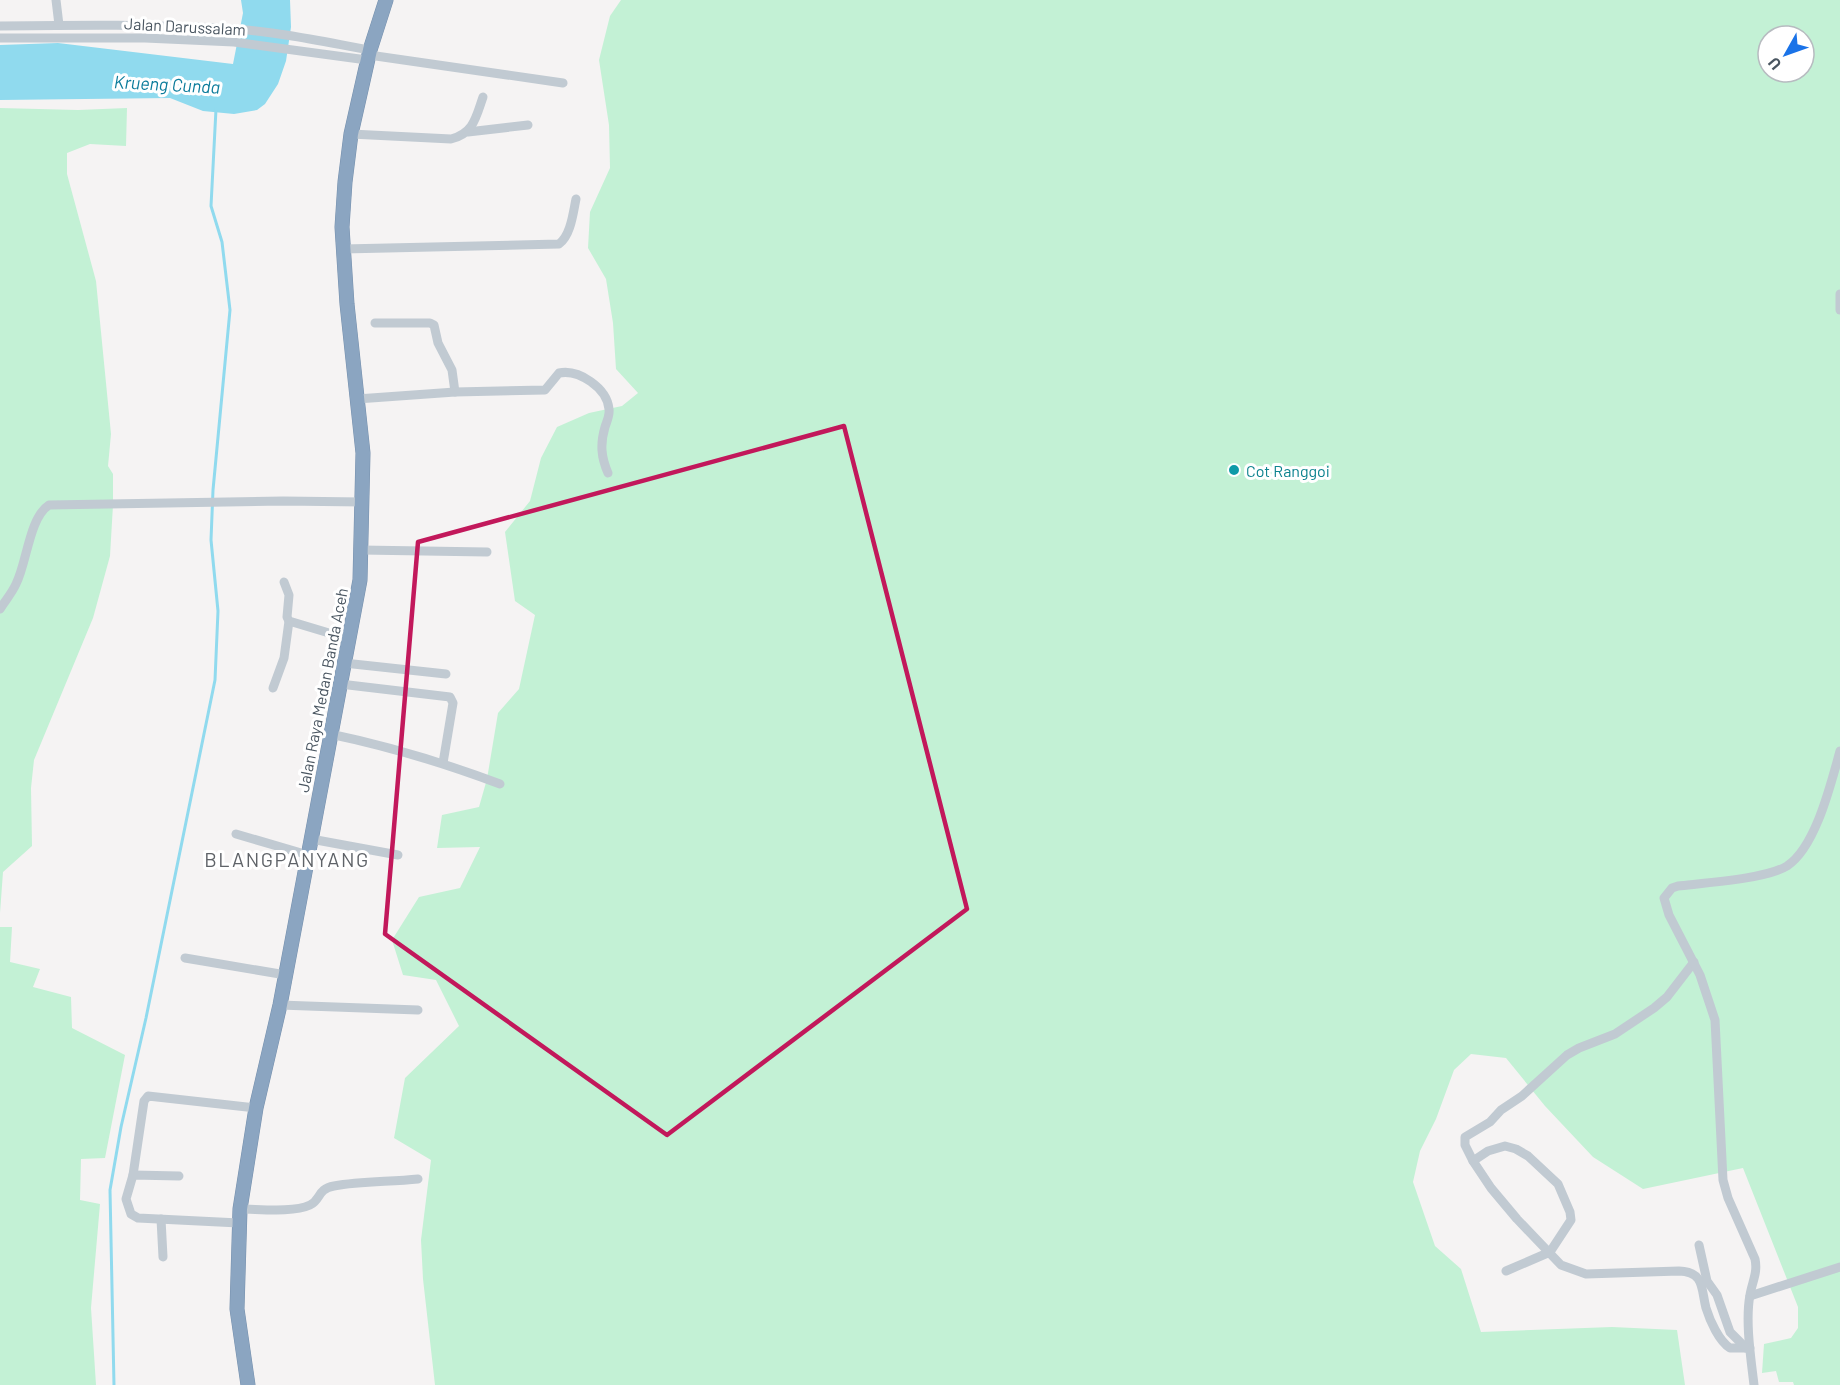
<svg xmlns="http://www.w3.org/2000/svg" width="1840" height="1385" font-family="Barlow,sans-serif">
	<style>
		.green { fill: #c3f1d5; fill-rule: evenodd }
		.water { fill: #90daee }
		.lines { fill: none; stroke-linecap: round; stroke-linejoin: round }
		.stream { stroke: #90daee; stroke-width: 3 }
		.highway-casing { stroke: #7690ad; stroke-width: 15 }
		.minor { stroke: #c1cad2; stroke-width: 9 }
		.highway { stroke: #8ba5c1; stroke-width: 14 }
		.marked { fill: none; stroke: #c2185b; stroke-width: 4.5; stroke-linejoin: round }
		.culture-dot { fill: #0f9aa8; stroke: #fff; stroke-width: 2 }
		.labels { text-anchor: middle; dominant-baseline: central; stroke-width: 6; stroke-linejoin: round; paint-order: stroke }
		.street-label { font-size: 16px; fill: #4a5661; stroke: #fff }
		.culture-label { font-size: 16px; fill: #0d838f; stroke: #fff; text-anchor: start }
		.water-label { font-size: 18px; font-style: italic; fill: #0c7c9b; stroke: #fff }
		.quarter-label { font-size: 20px; letter-spacing: 1.5px; fill: #5f6368; stroke: #fff }
	</style>
	<rect width="100%" height="100%" fill="#f5f3f3"/>
	<!-- green -->
	<g class="green">
		<path d="M621 0H1840V1385H1794L1793 1382H1779L1776 1371 1762 1373 1764 1344 1791 1338 1798 1328V1307L1743 1168 1643 1189 1593 1157 1545 1106 1506 1058 1471 1054 1454 1070 1436 1119 1420 1151 1413 1182 1435 1246 1461 1269 1481 1332 1612 1327 1677 1330 1685 1385H435L423 1279 421 1240 431 1160 394 1138 405 1078 459 1026 436 980 403 975 392 940 419 897 460 888 480 847 437 848 442 815 479 807 487 779 498 713 519 689 535 615 515 601 505 532 530 501 541 458 557 427 589 413 622 406 638 393 616 369 613 323 606 279 588 248 590 212 610 168 609 125 599 60 610 16ZM1768 36H1804V72H1768Z"/>
		<path d="M0 108 78 110 127 108 126 146 90 144 67 153V174L96 281 111 434 108 466 113 474V505L110 556 93 618 34 760 31 788 32 846 3 872 0 913Z"/>
		<path d="M0 927H12L10 962 40 969 33 987 71 997 72 1028 125 1055 105 1158 81 1159 80 1200 100 1204 91 1308 96 1385H0Z"/>
	</g>
	<!-- water -->
	<path class="water" d="M241 0H290L291 27 286 61 278 84 265 104 257 110 234 114 203 111 170 98 0 100V45L58 43 233 64 243 13Z"/>
	<g class="lines">
		<!-- stream -->
		<path class="stream" d="M114 1385 110 1190 121 1127 146 1018 215 680 218 611 211 540 213 490 230 310 222 242 211 206 216 109"/>
		<!-- highway casing -->
		<g class="highway-casing">
			<path id="highway" d="M248 1385 237 1309 240 1209 256 1108 280 1005 360 580 363 453 347 304 342 227 345 182 351 134 370 50 386 0"/>
		</g>
		<!-- minor -->
		<g class="minor">
			<path d="M56 0 59 25"/>
			<path d="M0 26C78 25 156 24 234 29 280 32 325 42 370 50"/>
			<path d="M0 38H145L234 42 367 60"/>
			<path d="M369 55 563 83"/>
			<path d="M468 132 528 125"/>
			<path d="M351 134 451 139C474 133 476 117 483 97"/>
			<path d="M343 249 559 244C571 235 573 213 576 199"/>
			<path d="M1840 294V310"/>
			<path d="M375 323H430L434 325 438 343 452 370 455 392"/>
			<path d="M357 399 455 392 545 390 559 373C579 369 607 388 609 409 610 415 607 421 605 427 600 444 601 457 608 473"/>
			<path d="M361 550 487 552"/>
			<path d="M284 582 289 595 287 617 289 621 349 639"/>
			<path d="M0 609C5 601 12 593 16 584 27 563 29 518 49 505L283 501 363 502"/>
			<path d="M344 663 446 674"/>
			<path d="M340 684 450 697 453 703 443 763"/>
			<path d="M273 688 284 658 289 621"/>
			<path d="M330 734C388 746 444 763 500 784"/>
			<path d="M236 834 308 855"/>
			<path d="M311 839 398 855"/>
			<path d="M185 958 286 975"/>
			<path d="M1694 962 1667 997 1654 1008 1615 1034 1579 1048 1567 1055 1522 1096 1501 1110 1490 1122 1465 1137V1145L1473 1161 1491 1188 1517 1219 1561 1265 1586 1274 1679 1271C1705 1272 1701 1289 1706 1308 1710 1321 1719 1341 1730 1348H1750"/>
			<path d="M280 1005 418 1010"/>
			<path d="M1473 1161 1488 1151 1505 1146 1516 1149 1528 1156 1558 1184 1570 1212 1571 1220 1550 1252 1506 1271"/>
			<path d="M133 1175 144 1101 148 1096 256 1108"/>
			<path d="M179 1176 133 1175 126 1199 131 1214 138 1218 239 1223"/>
			<path d="M240 1209C259 1209 293 1213 310 1205 321 1200 317 1189 334 1186 361 1181 390 1182 418 1179"/>
			<path d="M161 1219 163 1257"/>
			<path d="M1699 1245 1707 1281 1717 1295 1730 1332 1746 1348"/>
			<path d="M1750 1296 1840 1267"/>
			<path d="M1754 1385C1751 1359 1745 1321 1750 1295 1752 1282 1758 1273 1755 1259L1728 1198 1723 1180 1715 1020 1700 975 1669 915 1664 898 1672 888 1678 886C1704 883 1766 879 1787 866 1816 847 1831 783 1840 751"/>
		</g>
		<!-- highway -->
		<use href="#highway" class="highway"/>
	</g>
	<!-- marked area -->
	<path class="marked" d="M844 426 967 909 667 1135 385 934 418 542Z"/>
	<!-- markers -->
	<circle class="culture-dot" cx="1234" cy="470" r="6"/>
	<g class="labels">
		<!-- street labels -->
		<g class="street-label">
			<text transform="translate(185 26) rotate(3)">Jalan Darussalam</text>
			<text transform="translate(322 690) rotate(-79)">Jalan Raya Medan Banda Aceh</text>
		</g>
		<!-- culture labels -->
		<g class="culture-label">
			<text x="1246" y="470">Cot Ranggoi</text>
		</g>
		<!-- water labels -->
		<g class="water-label">
			<text transform="translate(167 84) rotate(3)">Krueng Cunda</text>
		</g>
		<!-- quarter labels -->
		<g class="quarter-label">
			<text x="287" y="859">BLANGPANYANG</text>
		</g>
	</g>
	<!-- north arrow -->
	<g transform="translate(1786 54) rotate(230)"><circle r="28" fill="#ffffff" stroke="#b7bbc0" stroke-width="1.5"/>
	<path d="M0-4.5L10 22L0 15L-10 22Z" fill="#1a73e8"/>
	<text y="-9" font-size="16" font-weight="bold" text-anchor="middle" fill="#4a5661">U</text>
	</g>
</svg>
